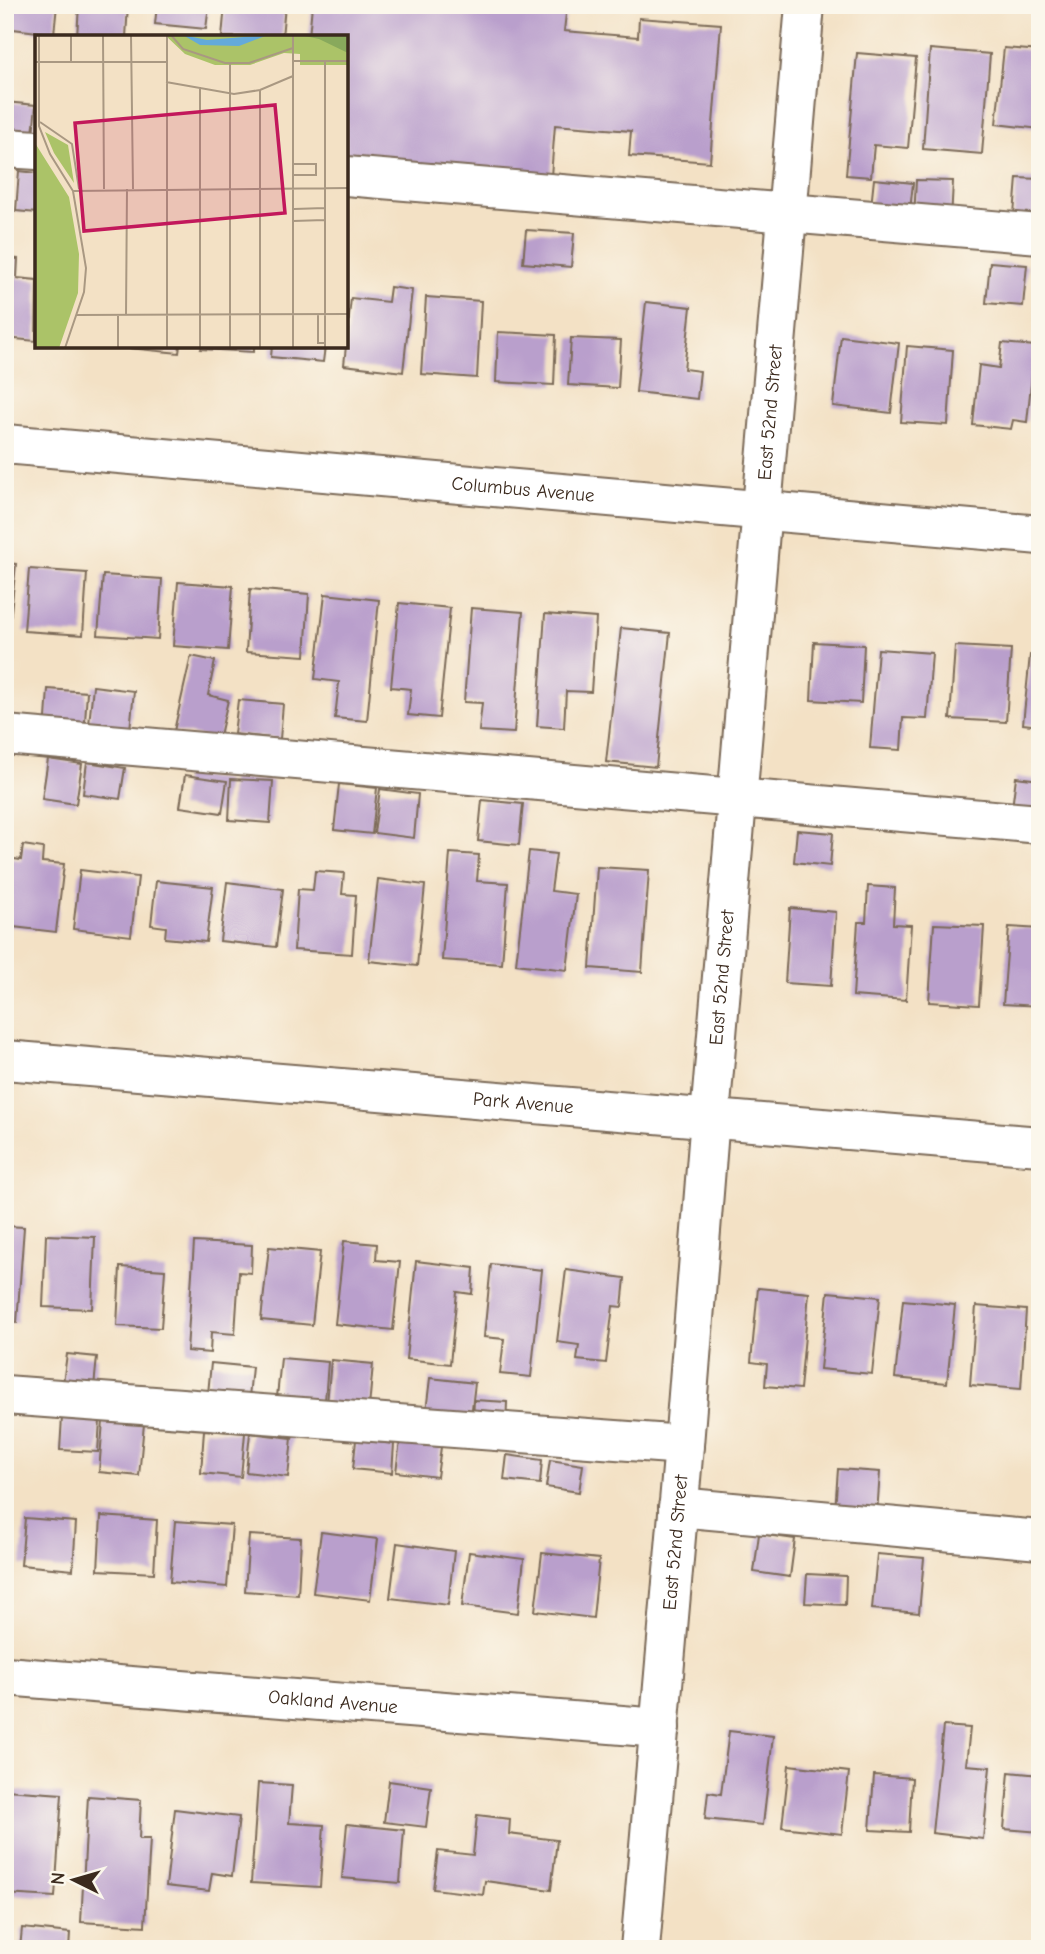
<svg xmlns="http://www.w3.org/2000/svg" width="1045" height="1954" font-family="'Comic Neue',sans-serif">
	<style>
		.building { fill: #b99fcc }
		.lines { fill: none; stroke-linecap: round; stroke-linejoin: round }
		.minor-casing { stroke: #7b6a58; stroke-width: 42 }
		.minor { stroke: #fff; stroke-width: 38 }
		.labels { text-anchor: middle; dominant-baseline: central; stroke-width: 6; stroke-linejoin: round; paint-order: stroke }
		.street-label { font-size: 19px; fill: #3b2a1e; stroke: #fbf7ec }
		.inset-road { fill: none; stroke: #a99882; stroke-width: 2 }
		.view { fill: #c2185b; fill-opacity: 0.15; stroke: #c2185b; stroke-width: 3.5 }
		.inset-edge { fill: none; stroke: #3b2a1e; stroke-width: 3.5 }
	</style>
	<rect width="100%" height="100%" fill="#fbf7ec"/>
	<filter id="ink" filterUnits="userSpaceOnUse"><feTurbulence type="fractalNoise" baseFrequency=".0143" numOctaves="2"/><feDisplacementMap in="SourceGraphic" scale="14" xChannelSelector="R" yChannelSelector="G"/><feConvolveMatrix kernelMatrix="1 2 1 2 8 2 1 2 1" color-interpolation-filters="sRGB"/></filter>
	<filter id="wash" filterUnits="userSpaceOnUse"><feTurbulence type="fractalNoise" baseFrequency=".00686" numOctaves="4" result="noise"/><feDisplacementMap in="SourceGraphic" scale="28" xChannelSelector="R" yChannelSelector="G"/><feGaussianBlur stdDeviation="1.57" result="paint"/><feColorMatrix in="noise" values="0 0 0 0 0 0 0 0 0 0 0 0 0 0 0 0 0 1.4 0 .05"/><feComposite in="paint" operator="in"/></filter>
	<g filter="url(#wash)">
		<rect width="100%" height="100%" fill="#f3e1c5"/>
		<g id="blocks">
			<!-- building -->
			<g class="building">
				<path d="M6 5H57L54 34 5 28Z"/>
				<path d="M79 5H128L126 37H77Z"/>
				<path d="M157 5H209L206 29 155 24Z"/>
				<path d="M225 5H285L282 37H222Z"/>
				<path d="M312 5H457L499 9V5H567L564 31 638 37 639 18 721 24 710 162 629 156 631 131 555 125 551 176 346 159V37H309Z"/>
				<path d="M1004 48 1040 51V129L996 124Z"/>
				<path d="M930 49 990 54 982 154 923 149Z"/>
				<path d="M857 53 916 58 908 148 874 145 871 177 846 175Z"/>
				<path d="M5 102 36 105 32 144 5 142Z"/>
				<path d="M19 171 37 173V213L16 211Z"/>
				<path d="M1017 178 1040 179V229L1013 227Z"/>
				<path d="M874 179 913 183 909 220 870 216Z"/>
				<path d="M916 180 953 181 951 221 914 219Z"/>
				<path d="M526 230 574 233 571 267 523 263Z"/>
				<path d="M5 258 18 259 17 278 37 280 36 341 5 338Z"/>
				<path d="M990 262 1027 265 1023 306 986 303Z"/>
				<path d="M390 287 412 290 403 372 344 365 351 298 388 302Z"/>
				<path d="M426 297 481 301 477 378 421 374Z"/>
				<path d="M646 302 691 307 684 369 700 371 697 399 636 392Z"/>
				<path d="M498 332 556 335 554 385 496 382Z"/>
				<path d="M841 336 899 343 891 413 833 406Z"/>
				<path d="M571 338 621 340 618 388 568 385Z"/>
				<path d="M1002 343 1035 346 1027 422 1013 420 1011 429 973 425 979 365 999 368Z"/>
				<path d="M129 346H180L179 353 129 348Z"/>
				<path d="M202 346H254V352L201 349Z"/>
				<path d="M272 346H325L323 362 271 357Z"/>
				<path d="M907 346 953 350 948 425 901 422Z"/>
				<path d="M5 563 16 564 9 631H5Z"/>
				<path d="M29 569 87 573 83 635 24 631Z"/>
				<path d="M103 575 162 579 158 639 98 635Z"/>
				<path d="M178 582 233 586 228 650 173 646Z"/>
				<path d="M250 589 309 594 305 656 246 652Z"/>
				<path d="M325 594 379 600 367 721 335 718 339 682 315 679Z"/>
				<path d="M399 603 450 608 439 718 408 715 411 689 391 687Z"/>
				<path d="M471 608 523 612 514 733 479 731 482 703 464 702Z"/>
				<path d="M545 614 596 618 591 692 566 691 564 728 537 726Z"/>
				<path d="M621 628 670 633 656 767 606 762Z"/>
				<path d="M814 642 864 645 861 703 811 700Z"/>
				<path d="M955 646 1011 649 1006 722 950 719Z"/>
				<path d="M878 649 932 653 927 719 903 718 901 750 870 748Z"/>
				<path d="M1030 655 1040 656V726L1023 724Z"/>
				<path d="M191 656 215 661 208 695 228 700 219 740 174 731Z"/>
				<path d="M93 686 134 691 129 739 88 734Z"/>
				<path d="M48 689 87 692 84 736 45 733Z"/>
				<path d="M238 700 283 704 280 739 234 734Z"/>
				<path d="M48 759 82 764 76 804 42 799Z"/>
				<path d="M87 762 125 768 120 799 83 794Z"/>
				<path d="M185 775 227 781 222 813 180 807Z"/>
				<path d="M1016 777 1040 780V820L1011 816Z"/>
				<path d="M231 779 273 781 270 823 229 820Z"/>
				<path d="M339 784 377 788 372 834 334 830Z"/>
				<path d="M380 789 418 794 414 838 374 833Z"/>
				<path d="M482 800 523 804 519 845 478 841Z"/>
				<path d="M797 830 833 833 830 866 794 862Z"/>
				<path d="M23 845 43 848 42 862 64 864 56 932 5 926 7 858 21 860Z"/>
				<path d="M529 851 556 854 551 891 576 894 567 970 516 964Z"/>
				<path d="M450 853 479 855 477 881 508 883 502 964 442 960Z"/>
				<path d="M597 867 649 870 642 972 590 968Z"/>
				<path d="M80 870 138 877 131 936 73 929Z"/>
				<path d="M315 871 344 873 342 894 356 895 352 954 294 950 298 889 313 890Z"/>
				<path d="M378 879 425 885 417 966 369 961Z"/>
				<path d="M156 881 213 887 206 942 165 938 166 927 151 925Z"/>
				<path d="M227 882 283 889 276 947 220 941Z"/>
				<path d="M868 886 895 888 893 924 911 925 906 1000 853 996 858 922H866Z"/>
				<path d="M790 908 836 912 831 986 785 983Z"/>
				<path d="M934 924 984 926 979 1005 929 1002Z"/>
				<path d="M1009 927 1040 929V1006L1003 1004Z"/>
				<path d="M5 1226 24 1227 17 1323 5 1322Z"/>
				<path d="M46 1235 95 1237 92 1309 43 1307Z"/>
				<path d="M344 1241 377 1244 376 1260 400 1262 393 1330 335 1324Z"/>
				<path d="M194 1242 252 1245 251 1273 239 1272 235 1334 211 1332 210 1353 187 1351Z"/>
				<path d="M269 1247 320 1252 312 1325 261 1320Z"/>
				<path d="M416 1261 474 1268 472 1294 457 1292 450 1364 406 1359Z"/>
				<path d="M491 1264 542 1270 531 1377 500 1374 504 1339 484 1337Z"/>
				<path d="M120 1267 165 1270 161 1328 117 1326Z"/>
				<path d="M566 1270 625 1278 622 1307 613 1306 606 1363 577 1360 579 1345 557 1342Z"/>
				<path d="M758 1288 809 1293 800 1389 765 1386 767 1364 751 1362Z"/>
				<path d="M828 1292 880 1297 872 1374 820 1369Z"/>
				<path d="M903 1300 955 1305 947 1383 895 1378Z"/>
				<path d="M976 1306 1026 1310 1021 1389 970 1385Z"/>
				<path d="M67 1354 97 1357 94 1387 63 1383Z"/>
				<path d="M281 1358 328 1362 325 1401 277 1397Z"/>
				<path d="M331 1360 373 1364 369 1407 327 1404Z"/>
				<path d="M211 1363 252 1367 248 1407 207 1404Z"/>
				<path d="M430 1378 475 1383 470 1425 425 1420Z"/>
				<path d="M474 1400 507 1402 506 1426 473 1424Z"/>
				<path d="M62 1417 100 1420 98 1452 60 1450Z"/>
				<path d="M103 1421 144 1424 139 1476 99 1472Z"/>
				<path d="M204 1430 245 1433 241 1477 201 1473Z"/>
				<path d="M250 1433 292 1438 288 1477 246 1472Z"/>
				<path d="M356 1440 394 1444 392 1473 353 1469Z"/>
				<path d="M400 1441 441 1447 437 1477 396 1472Z"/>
				<path d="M507 1455 542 1460 540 1484 504 1480Z"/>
				<path d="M550 1460 583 1465 579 1492 546 1487Z"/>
				<path d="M838 1469 880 1472 877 1514 835 1511Z"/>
				<path d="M101 1516 157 1520 154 1573 98 1570Z"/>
				<path d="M25 1518 76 1522 73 1570 21 1565Z"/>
				<path d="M175 1521 232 1525 227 1587 170 1582Z"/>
				<path d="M321 1532 378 1539 370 1600 313 1593Z"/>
				<path d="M759 1534 795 1539 790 1577 754 1572Z"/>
				<path d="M249 1535 301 1538 298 1595 245 1591Z"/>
				<path d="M397 1543 454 1551 448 1605 390 1598Z"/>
				<path d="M469 1552 524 1559 518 1613 462 1606Z"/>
				<path d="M542 1553 599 1559 593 1618 535 1611Z"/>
				<path d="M877 1554 924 1558 919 1613 872 1609Z"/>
				<path d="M807 1574 846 1576 845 1605 805 1603Z"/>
				<path d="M943 1726 970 1728 966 1765 990 1767 983 1839 932 1833Z"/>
				<path d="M729 1731 773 1736 763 1825 705 1819 708 1792 721 1794Z"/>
				<path d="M789 1765 849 1772 842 1834 782 1827Z"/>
				<path d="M1009 1772 1040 1775V1832L1004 1829Z"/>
				<path d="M874 1775 912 1778 909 1832 870 1830Z"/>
				<path d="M389 1781 431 1787 426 1827 384 1822Z"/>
				<path d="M258 1783 292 1785 289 1823 324 1825 320 1887 251 1883Z"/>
				<path d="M5 1790 62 1794 55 1897 5 1894Z"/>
				<path d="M88 1796 141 1800 139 1839H150L145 1926 81 1922Z"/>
				<path d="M175 1809 239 1817 232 1876 212 1873 209 1891 166 1886Z"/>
				<path d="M477 1815 510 1819 509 1834 557 1840 551 1890 485 1881 483 1895 433 1889 438 1851 473 1855Z"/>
				<path d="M347 1824 404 1830 400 1883 342 1878Z"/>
				<path d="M22 1928 70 1933 69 1949H20Z"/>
			</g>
		</g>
	</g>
	<g filter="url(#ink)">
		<use href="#blocks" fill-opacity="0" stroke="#7b6a58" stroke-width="2"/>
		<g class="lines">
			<!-- minor casing -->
			<g class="minor-casing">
				<g id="minor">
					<path d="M5 148 37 150"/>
					<path d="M346 176 1040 234"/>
					<path id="s1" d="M5 444 1040 535"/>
					<path d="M5 735 1040 824"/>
					<path id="s2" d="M5 1060 1040 1146"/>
					<path d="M5 1395 684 1445"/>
					<path d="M678 1507 1040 1540"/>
					<path id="s3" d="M5 1676 660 1728"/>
					<path id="s4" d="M640 1949 684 1445 710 1117 805 5"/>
				</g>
			</g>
			<!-- minor -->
			<use href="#minor" class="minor"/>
		</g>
	</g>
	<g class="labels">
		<!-- street labels -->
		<g class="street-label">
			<text stroke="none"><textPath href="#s4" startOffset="1542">East 52nd Street</textPath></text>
			<text stroke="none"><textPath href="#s1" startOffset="520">Columbus Avenue</textPath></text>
			<text stroke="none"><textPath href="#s4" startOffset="975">East 52nd Street</textPath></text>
			<text stroke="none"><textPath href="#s2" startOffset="520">Park Avenue</textPath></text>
			<text stroke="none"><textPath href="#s4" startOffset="408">East 52nd Street</textPath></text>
			<text stroke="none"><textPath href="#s3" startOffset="329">Oakland Avenue</textPath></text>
		</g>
	</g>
	<!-- overview -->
	<g transform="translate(35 35)">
		<rect width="313" height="313" fill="#f3e1c5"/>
		<path d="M130 0H313V30H265V19L249 18 215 30H180L150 19ZM10 97 33 110 39 148 19 118ZM0 108 34 162 44 219 43 258 24 313H0Z" fill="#abc368"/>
		<path d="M265 0H313V18L284 4Z" fill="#88a95c"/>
		<path d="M148 0 172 5 233 0 204 11 165 10Z" fill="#64aada"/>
		<path class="inset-road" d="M4 0V91L15 119 38 156 51 233 49 257 30 313M36 0V27M68 0 69 154M96 0 98 154M136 0 148 14 190 28H214L258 13M258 0V313M258 26H314M290 26V313M0 27H132M195 29V313M131 47 199 59 225 55 258 41M165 52V313M225 55V313M5 87 37 109 44 154M258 129H281V140H258M38 156 314 153M259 174 290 173M258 186 290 185M283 279V308H290M42 280 314 279M83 280V313M91 280 92 154M132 313V0"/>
		<path class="view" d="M240 70 250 178 49 196 40 88Z"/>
		<rect width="313" height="313" class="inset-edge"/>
	</g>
	<!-- margin -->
	<rect width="1045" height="1954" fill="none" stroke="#fbf7ec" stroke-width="28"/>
	<!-- north arrow -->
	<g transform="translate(74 1880) rotate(275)" stroke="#fbf7ec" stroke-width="5" paint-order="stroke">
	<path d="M0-5L12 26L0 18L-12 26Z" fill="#3b2a1e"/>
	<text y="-10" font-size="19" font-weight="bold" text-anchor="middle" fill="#3b2a1e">N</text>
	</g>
</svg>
